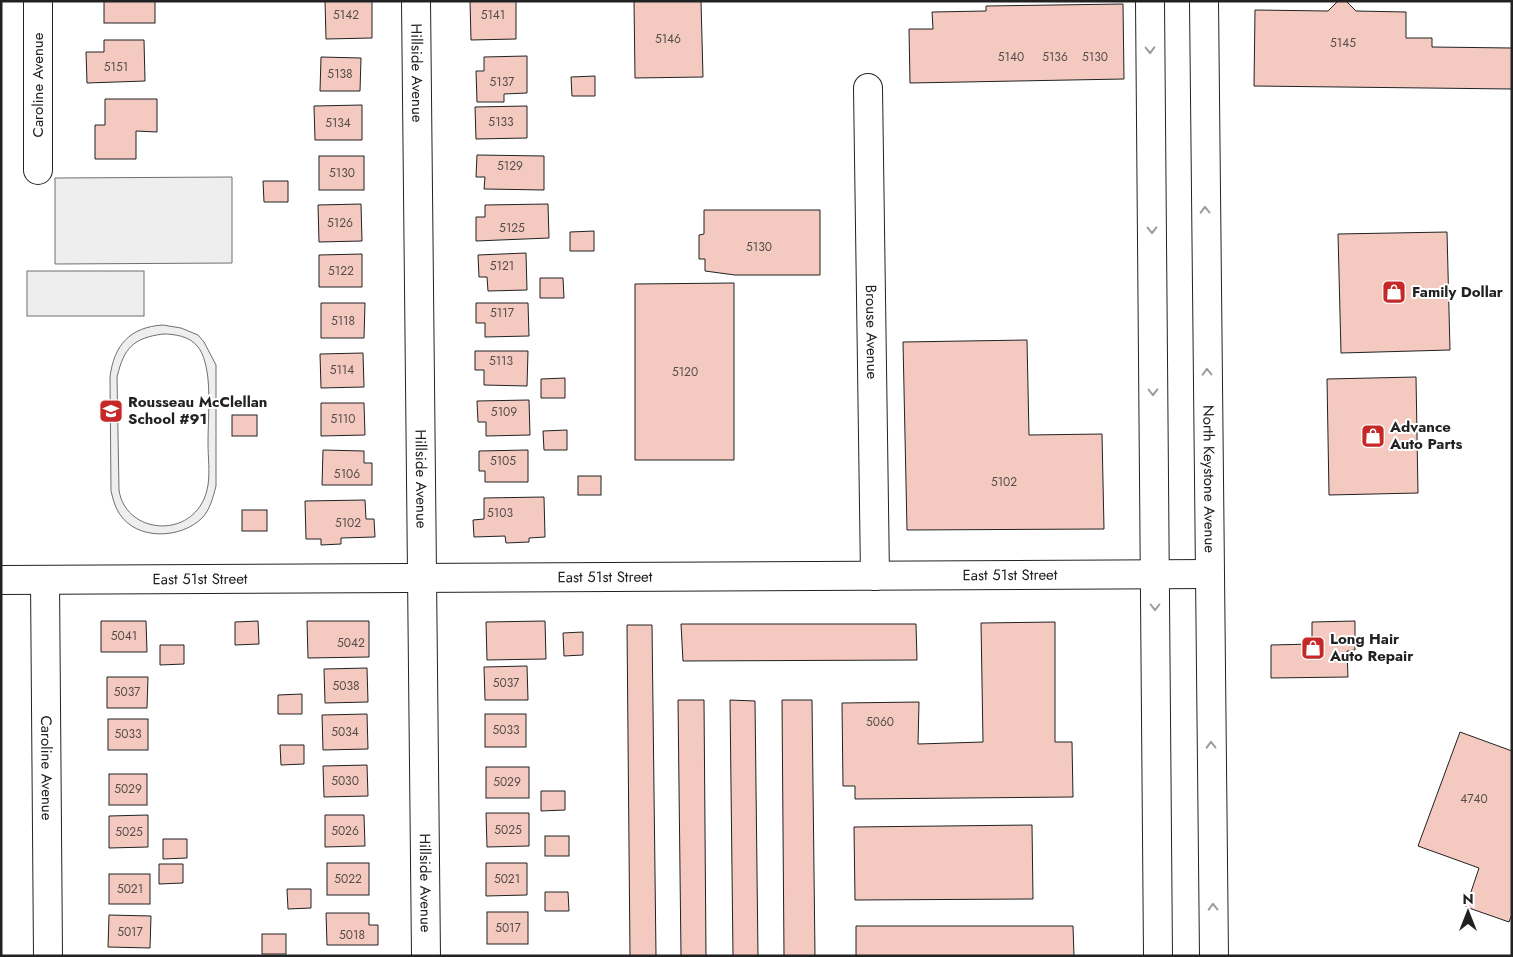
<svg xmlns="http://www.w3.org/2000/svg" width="1513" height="957" font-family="Jost,sans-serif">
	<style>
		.green { fill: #eee; stroke: #6f6f6f; fill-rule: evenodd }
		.building { fill: #f3c9c0; stroke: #222 }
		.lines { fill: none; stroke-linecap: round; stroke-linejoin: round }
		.minor-casing { stroke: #222; stroke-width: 30 }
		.major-casing { stroke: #222; stroke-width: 30 }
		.minor { stroke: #fff; stroke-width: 28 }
		.major { stroke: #fff; stroke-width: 28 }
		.oneway { stroke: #9c9c9c }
		.labels { text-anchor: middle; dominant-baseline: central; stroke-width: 4; stroke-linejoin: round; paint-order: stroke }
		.number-label { font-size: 12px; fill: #564c4a }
		.street-label { font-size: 15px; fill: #222; stroke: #fff }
		.poi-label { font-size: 15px; font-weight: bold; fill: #222; stroke: #fff; text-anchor: start }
	</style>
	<rect width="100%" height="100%" fill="#fff"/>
	<!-- green -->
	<g class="green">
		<path d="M232 177V263L55 264V178Z"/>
		<rect x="27" y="271" width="117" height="45"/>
		<path d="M163 325 181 328 198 335 204 342 216 365V486C213 497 210 510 202 518 181 539 136 541 119 513 115 507 113 499 111 491L110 377C114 345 130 327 163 325ZM163 334C174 334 190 336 198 347 204 354 207 369 208 379 210 400 208 422 208 443 208 457 210 472 208 485 207 491 205 498 202 503 182 539 125 531 119 490L117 377C124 348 133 338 163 334Z"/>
	</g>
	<!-- building -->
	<g class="building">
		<rect x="104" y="1" width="51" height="22"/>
		<path d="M325 1H372V38L326 39Z"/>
		<path d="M470 1H516V39L471 40Z"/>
		<path d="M634 1H701L703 77 635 78Z"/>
		<path d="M1338 1H1346L1356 11 1406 12V38H1432V47L1512 48V89L1254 86 1255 10 1328 11Z"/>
		<path d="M1123 4 1124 79 910 83 909 29H933L932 12 986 11V6Z"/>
		<path d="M104 40H144L145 81 87 83 86 52H104Z"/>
		<path d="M527 56V93L504 94V102H477L476 71H484V57Z"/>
		<path d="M321 57 361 58 360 91H320Z"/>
		<path d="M595 76V96H572L571 77Z"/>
		<path d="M105 99H157V132L136 131V159H95V125H105Z"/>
		<path d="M362 105V140H315L314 106Z"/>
		<path d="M527 106V138L476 139 475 107Z"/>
		<path d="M477 155 544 156V190L484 189 485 177H476Z"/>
		<rect x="319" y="156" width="45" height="34"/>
		<path d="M263 181H288V202H264Z"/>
		<path d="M361 204 362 241 319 242 318 205Z"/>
		<path d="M548 204 549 238 476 241V217H485V205Z"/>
		<path d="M704 210H820V275H735L705 271V259H699V235L704 234Z"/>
		<path d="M594 231V251H570V232Z"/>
		<path d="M1447 232 1450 350 1341 353 1338 234Z"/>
		<path d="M526 253 527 290 488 291 487 277H479L478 255Z"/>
		<path d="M362 254V287H319V255Z"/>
		<path d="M540 278H563L564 298H540Z"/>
		<path d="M734 283V460H635V284Z"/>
		<path d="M321 303H365L364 338H321Z"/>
		<path d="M476 303H528L529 336 485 337V323H476Z"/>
		<path d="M1027 340 1029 435 1102 434 1104 529 907 530 903 342Z"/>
		<path d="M475 351H528L527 386 484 385V370H475Z"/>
		<path d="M363 353 364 387 321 388 320 354Z"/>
		<path d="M1416 377 1418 493 1329 495 1327 379Z"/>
		<path d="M565 378V398H541V379Z"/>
		<path d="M529 400 530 435 486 436V422H478L477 401Z"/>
		<path d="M321 403H364L365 435 321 436Z"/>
		<rect x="232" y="415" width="25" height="21"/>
		<path d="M567 430V450H544L543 431Z"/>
		<path d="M323 450 364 451V463H372V485H322Z"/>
		<path d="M528 450V482H485V471H479V451Z"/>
		<rect x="578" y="476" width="23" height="19"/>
		<path d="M544 497 545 537 529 538V542L506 543 505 536 474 537 473 520 484 519V498Z"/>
		<path d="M365 500 366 519H374L375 537 341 538V544L321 545V539H306L305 501Z"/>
		<rect x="242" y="510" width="25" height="21"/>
		<path d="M101 621H146L147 652H101Z"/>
		<path d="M258 621 259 644 235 645V622Z"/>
		<path d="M307 621H369V657L308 658Z"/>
		<path d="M545 621 546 659 487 660 486 622Z"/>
		<path d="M1355 621V650L1347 651 1348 677 1271 678V645L1312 644V622Z"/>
		<path d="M1055 622V742H1072L1073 797 855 799V786H843L842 703 919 702 918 744 983 742 981 623Z"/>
		<path d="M681 624H916L917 660 683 661Z"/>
		<path d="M627 625H652L656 956H630Z"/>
		<path d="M583 632V655L564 656 563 633Z"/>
		<path d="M160 645H184V664L160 665Z"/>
		<path d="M527 666 528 700H485L484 667Z"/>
		<path d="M367 668 368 702 325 703 324 669Z"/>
		<path d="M107 677H148L147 708H107Z"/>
		<path d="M302 694V714H278V695Z"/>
		<path d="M678 700H704L706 956H681Z"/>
		<path d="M730 700 755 701 758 956H733Z"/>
		<path d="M782 700H812L815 956H784Z"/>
		<path d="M367 714 368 749 323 750 322 715Z"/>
		<rect x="485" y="714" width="41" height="33"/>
		<rect x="108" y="719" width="40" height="31"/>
		<path d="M1460 732 1512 751V914L1509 922 1466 907 1479 868 1418 846Z"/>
		<path d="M280 745H304V764L281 765Z"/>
		<path d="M367 765 368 796 324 797 323 766Z"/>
		<rect x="486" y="767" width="43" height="31"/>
		<rect x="109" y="774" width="38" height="31"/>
		<path d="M541 791H565V810L541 811Z"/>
		<path d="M486 813H529V846L487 847Z"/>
		<path d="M148 815V847L109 848V816Z"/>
		<path d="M325 815H364L365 846 325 847Z"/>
		<path d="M1032 825 1033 899 855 900 854 827Z"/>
		<rect x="545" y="836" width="24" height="20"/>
		<path d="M163 839H187V858L163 859Z"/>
		<rect x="327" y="863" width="42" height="32"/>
		<path d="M486 863H527V895L486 896Z"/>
		<path d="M159 864H183V883L159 884Z"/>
		<rect x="109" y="874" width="41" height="30"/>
		<path d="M287 889H311V908L288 909Z"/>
		<path d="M545 892H568L569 911H545Z"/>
		<rect x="487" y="912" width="41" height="32"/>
		<path d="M326 913H369V925H378V945H327Z"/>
		<path d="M109 915 151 916 150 948 108 947Z"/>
		<path d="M856 926H1073L1074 956H856Z"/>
		<rect x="262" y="934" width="24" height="20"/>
	</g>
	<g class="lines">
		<!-- minor casing -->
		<g class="minor-casing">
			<g id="minor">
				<path d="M38 1V170"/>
				<path id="s1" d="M416 1 426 956"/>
				<path id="s2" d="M868 88 875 576"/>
				<path id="s3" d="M1 580 1209 574"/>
				<path id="s4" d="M45 580 48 956"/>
			</g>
		</g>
		<!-- major casing -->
		<g class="major-casing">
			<g id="major">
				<path d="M1150 1 1158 956"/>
				<path id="s5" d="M1204 1 1214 956"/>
			</g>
		</g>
		<!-- minor -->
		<use href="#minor" class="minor"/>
		<!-- major -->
		<use href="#major" class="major"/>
	</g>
	<!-- one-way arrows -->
	<defs><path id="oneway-chevron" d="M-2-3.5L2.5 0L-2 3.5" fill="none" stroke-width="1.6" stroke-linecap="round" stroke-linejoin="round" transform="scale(1.25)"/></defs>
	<g class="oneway">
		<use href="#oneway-chevron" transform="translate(1150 50) rotate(89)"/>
		<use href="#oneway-chevron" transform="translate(1205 210) rotate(-91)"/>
		<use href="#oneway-chevron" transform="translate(1152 230) rotate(89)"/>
		<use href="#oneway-chevron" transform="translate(1207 372) rotate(-91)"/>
		<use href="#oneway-chevron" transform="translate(1153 392) rotate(89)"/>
		<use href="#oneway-chevron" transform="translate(1155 607) rotate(90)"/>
		<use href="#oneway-chevron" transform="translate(1211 745) rotate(-91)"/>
		<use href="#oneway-chevron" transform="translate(1213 907) rotate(-91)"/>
	</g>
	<!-- icons -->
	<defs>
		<g id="shop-square" transform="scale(1.25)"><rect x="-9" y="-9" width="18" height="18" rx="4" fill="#c62828" stroke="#fff"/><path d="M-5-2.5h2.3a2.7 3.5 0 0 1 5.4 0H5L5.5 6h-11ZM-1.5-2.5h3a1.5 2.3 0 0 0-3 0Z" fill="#fff"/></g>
		<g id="school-square" transform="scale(1.25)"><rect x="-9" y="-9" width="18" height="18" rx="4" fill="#c62828" stroke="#fff"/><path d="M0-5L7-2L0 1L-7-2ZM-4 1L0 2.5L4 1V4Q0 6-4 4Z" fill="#fff"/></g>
	</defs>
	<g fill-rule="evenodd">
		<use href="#shop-square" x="1394" y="292"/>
		<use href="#school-square" x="111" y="411"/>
		<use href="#shop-square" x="1373" y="436"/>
		<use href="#shop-square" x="1313" y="648"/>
	</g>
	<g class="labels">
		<!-- number labels -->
		<g class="number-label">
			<text x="346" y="15">5142</text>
			<text x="493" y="15">5141</text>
			<text x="668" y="39">5146</text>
			<text x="1343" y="43">5145</text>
			<text x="1011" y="57">5140</text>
			<text x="1055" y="57">5136</text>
			<text x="1095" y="57">5130</text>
			<text x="116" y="67">5151</text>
			<text x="340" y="74">5138</text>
			<text x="502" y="82">5137</text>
			<text x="501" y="122">5133</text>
			<text x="338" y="123">5134</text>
			<text x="510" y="166">5129</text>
			<text x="342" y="173">5130</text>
			<text x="340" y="223">5126</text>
			<text x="512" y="228">5125</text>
			<text x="759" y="247">5130</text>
			<text x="502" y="266">5121</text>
			<text x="341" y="271">5122</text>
			<text x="502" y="313">5117</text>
			<text x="343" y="321">5118</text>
			<text x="501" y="361">5113</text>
			<text x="342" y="370">5114</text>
			<text x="685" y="372">5120</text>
			<text x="504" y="412">5109</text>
			<text x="343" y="419">5110</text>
			<text x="503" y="461">5105</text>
			<text x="347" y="474">5106</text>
			<text x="1004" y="482">5102</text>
			<text x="500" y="513">5103</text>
			<text x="348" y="523">5102</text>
			<text x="124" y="636">5041</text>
			<text x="351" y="643">5042</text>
			<text x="506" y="683">5037</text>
			<text x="346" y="686">5038</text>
			<text x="127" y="692">5037</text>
			<text x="880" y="722">5060</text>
			<text x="506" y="730">5033</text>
			<text x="345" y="732">5034</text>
			<text x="128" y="734">5033</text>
			<text x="345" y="781">5030</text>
			<text x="507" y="782">5029</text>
			<text x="128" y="789">5029</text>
			<text x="1474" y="799">4740</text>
			<text x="508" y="830">5025</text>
			<text x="345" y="831">5026</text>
			<text x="129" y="832">5025</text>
			<text x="348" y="879">5022</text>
			<text x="507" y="879">5021</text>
			<text x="130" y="889">5021</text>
			<text x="508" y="928">5017</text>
			<text x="130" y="932">5017</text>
			<text x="352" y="935">5018</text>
		</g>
		<!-- street labels -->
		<g class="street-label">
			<text stroke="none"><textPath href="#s1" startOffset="72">Hillside Avenue</textPath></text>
			<text transform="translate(38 85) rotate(-90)">Caroline Avenue</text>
			<text stroke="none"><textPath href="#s2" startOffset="244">Brouse Avenue</textPath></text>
			<text stroke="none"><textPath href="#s1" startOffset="478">Hillside Avenue</textPath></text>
			<text stroke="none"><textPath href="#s5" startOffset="478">North Keystone Avenue</textPath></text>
			<text stroke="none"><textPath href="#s3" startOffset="1009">East 51st Street</textPath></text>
			<text stroke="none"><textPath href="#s3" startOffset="604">East 51st Street</textPath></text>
			<text stroke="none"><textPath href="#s3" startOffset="199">East 51st Street</textPath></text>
			<text stroke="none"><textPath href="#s4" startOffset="188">Caroline Avenue</textPath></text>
			<text stroke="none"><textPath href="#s1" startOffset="882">Hillside Avenue</textPath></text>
		</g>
		<!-- poi labels -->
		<g class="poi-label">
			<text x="1412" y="292">Family Dollar</text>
			<text x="128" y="402">Rousseau McClellan<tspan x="128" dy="17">School #91</tspan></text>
			<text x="1390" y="427">Advance<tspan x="1390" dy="17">Auto Parts</tspan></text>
			<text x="1330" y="639">Long Hair<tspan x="1330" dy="17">Auto Repair</tspan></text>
		</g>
	</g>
	<!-- border -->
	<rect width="1513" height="957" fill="none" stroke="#222222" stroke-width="5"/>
	<!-- north arrow -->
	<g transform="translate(1468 912)" stroke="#ffffff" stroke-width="4" paint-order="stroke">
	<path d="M0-4L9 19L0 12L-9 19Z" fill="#222222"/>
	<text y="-8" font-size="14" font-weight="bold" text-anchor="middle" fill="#222222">N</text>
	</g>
</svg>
